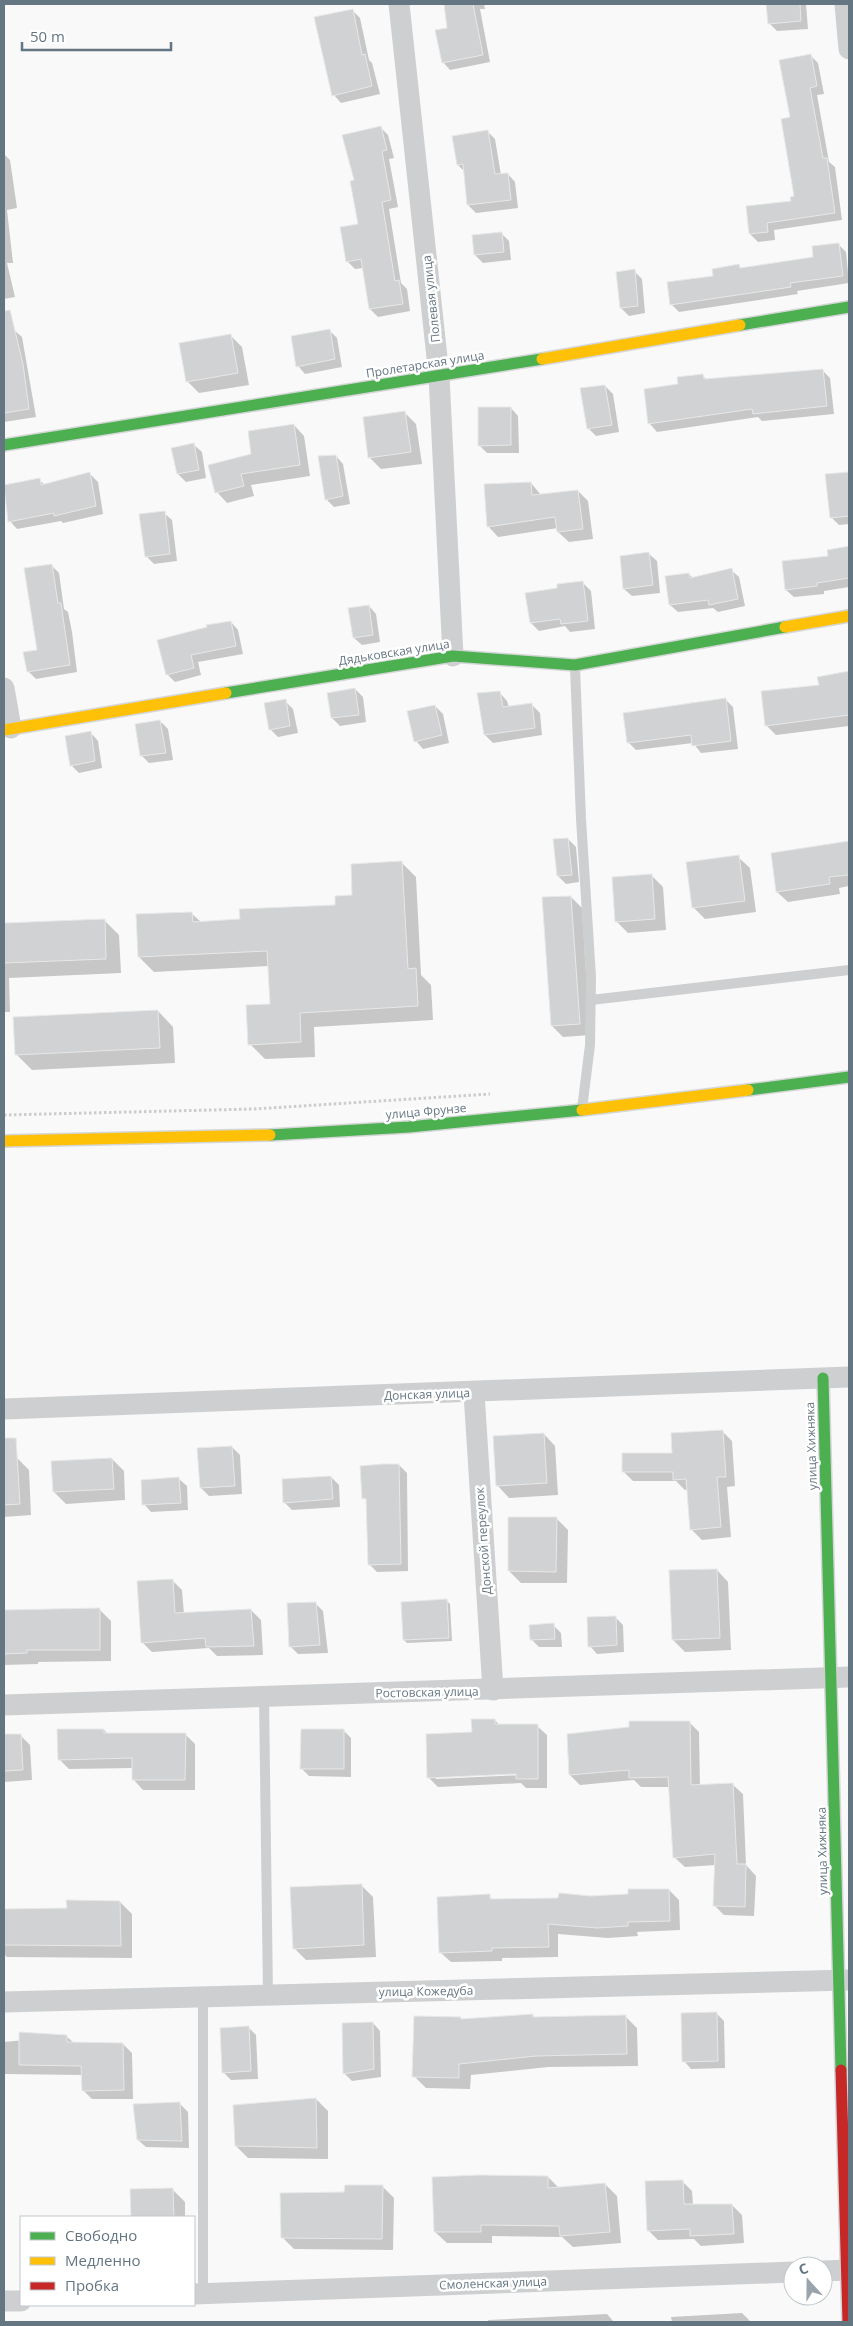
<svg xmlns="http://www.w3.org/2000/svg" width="853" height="2326" font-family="'Open Sans',sans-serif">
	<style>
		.shadow { fill: #0003; fill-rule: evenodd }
		.building { fill: #d0d2d3; stroke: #e8e8e8 }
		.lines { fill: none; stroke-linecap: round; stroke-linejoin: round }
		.fast-casing { stroke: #d5d6d7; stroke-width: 14 }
		.slow-casing { stroke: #d5d6d7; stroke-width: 14 }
		.jam-casing { stroke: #d5d6d7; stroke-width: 14 }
		.path { stroke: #cbcccd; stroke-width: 3; stroke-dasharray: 2.5 2.5; stroke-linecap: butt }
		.lane { stroke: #cecfd0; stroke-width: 10 }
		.street { stroke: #cecfd0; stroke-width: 21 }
		.fast { stroke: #4caf50; stroke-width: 11 }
		.slow { stroke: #ffc107; stroke-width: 11 }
		.jam { stroke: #c62828; stroke-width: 11 }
		.labels { text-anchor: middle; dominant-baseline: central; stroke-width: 5; stroke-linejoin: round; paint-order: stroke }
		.street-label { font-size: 12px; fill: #657683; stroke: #fff }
	</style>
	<rect width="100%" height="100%" fill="#f9f9f9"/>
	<!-- shadow -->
	<g class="shadow">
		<path d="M445 4H484L485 9H480L490 62 450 70 443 62 448 29Z"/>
		<path d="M767 4H806L808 29 777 31 769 23Z"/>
		<path d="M352 10 360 18 369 60 372 63 380 94 341 103 334 95Z"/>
		<path d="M811 56 818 63 824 94 817 95 829 162 835 167 842 220 774 230 775 240 758 242 750 234 795 197 792 118Z"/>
		<path d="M380 127 388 135 394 158 389 159 398 207 389 209 401 283 407 289 410 311 378 317 370 309 363 268 355 269 347 261 360 225Z"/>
		<path d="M487 131 495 139 501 175 508 174 515 182 518 208 476 213 468 205 465 172 458 165Z"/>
		<path d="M4 154 10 160 17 208 7 210 13 263H7L15 297 4 299Z"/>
		<path d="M501 233 509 241 511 260 483 263 475 255Z"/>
		<path d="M838 244 846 252 849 283 797 291 798 294 679 312 671 304 714 277 739 266 742 269 814 258Z"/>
		<path d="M634 271 642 279 645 313 629 316 621 308Z"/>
		<path d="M14 330 22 337 36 417 4 422V332Z"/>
		<path d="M329 330 337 338 342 367 305 374 298 366Z"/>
		<path d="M230 335 242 347 249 385 199 393 188 382Z"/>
		<path d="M822 370 830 378 834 414 762 421 758 417 657 432 650 424 645 390 680 385 702 375 707 380Z"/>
		<path d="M605 386 613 394 619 432 596 436 588 428Z"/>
		<path d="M511 408 518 416 519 453H487L479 445Z"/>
		<path d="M404 412 416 424 422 464 381 469 370 458Z"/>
		<path d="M294 425 304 436 310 476 251 485 254 496 227 503 217 492 253 455Z"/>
		<path d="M194 445 202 452 206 478 186 482 178 474 172 449Z"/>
		<path d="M336 456 343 464 350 504 334 507 326 499Z"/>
		<path d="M849 473V524L839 525 831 517 827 475Z"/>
		<path d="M90 474 98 482 103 514 63 523 61 521 17 529 10 521 4 486 39 480 45 485Z"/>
		<path d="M531 483 541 495 578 491 588 501 593 539 569 542 558 532V528L498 537 488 526Z"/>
		<path d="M164 513 172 520 177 561 154 564 146 556Z"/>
		<path d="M849 548V587L824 591V594L794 597 786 590 830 557 829 551Z"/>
		<path d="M649 554 657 561 660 593 632 596 624 589Z"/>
		<path d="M51 565 59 573 64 609 68 612 72 632 77 672 36 679 28 671 39 651Z"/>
		<path d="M731 570 739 577 745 606 718 612 713 608 678 612 670 605 689 574 693 578Z"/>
		<path d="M583 583 591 591 595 629 570 632 565 626 539 631 531 623Z"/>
		<path d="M369 606 376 614 380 642 362 645 354 638Z"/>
		<path d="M231 622 238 630 243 654 198 662 201 675 175 682 167 674Z"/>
		<path d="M849 673V726L776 735 767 726 820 686 819 678Z"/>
		<path d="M355 689 363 697 366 722 340 726 332 718Z"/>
		<path d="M500 693 507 701 509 707 532 705 540 713 542 735 493 743 485 735Z"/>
		<path d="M725 699 733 707 738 749 701 753 693 743 636 750 628 742 689 705V703Z"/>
		<path d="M285 701 293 709 298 733 278 737 270 729Z"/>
		<path d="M435 706 443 714 449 743 423 749 416 741Z"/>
		<path d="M160 721 168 729 173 760 149 763 141 755Z"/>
		<path d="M91 733 98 741 102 768 79 773 71 765Z"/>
		<path d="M568 839 576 847 579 882 566 884 558 876Z"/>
		<path d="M849 842V886L839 888 840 894 788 902 777 892 772 854Z"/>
		<path d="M738 857 750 868 756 912 705 919 693 907Z"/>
		<path d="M401 862 416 877 421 975 431 985 433 1020 314 1027 315 1057 265 1059 250 1044 271 1005 269 966 154 972 139 957 191 913 201 922 241 920 336 906Z"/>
		<path d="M651 875 663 887 666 930 628 933 616 921Z"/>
		<path d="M571 897 582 908 590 1035 563 1037 552 1026Z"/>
		<path d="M104 920 119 935 121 973 9 978 10 1012H4V924Z"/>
		<path d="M158 1011 173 1027 175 1063 32 1070 16 1054Z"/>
		<path d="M722 1431 732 1441 735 1486 727 1487 731 1537 702 1540 692 1530 688 1489 685 1490 676 1481H633L623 1471 673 1454Z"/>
		<path d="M544 1434 555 1446 558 1495 509 1498 498 1486Z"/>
		<path d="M232 1447 240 1455 242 1494 209 1496 201 1488Z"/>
		<path d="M17 1458 29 1470 31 1515 4 1517V1459Z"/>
		<path d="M112 1459 124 1471 125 1500 66 1504 54 1492Z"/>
		<path d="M399 1465 407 1473 408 1571 377 1572 369 1564 368 1502 364 1498Z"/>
		<path d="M331 1477 339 1485 340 1507 292 1510 284 1502Z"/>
		<path d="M179 1479 187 1486 188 1510 151 1512 144 1504Z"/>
		<path d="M556 1518 568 1530 567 1583H521L509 1571Z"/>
		<path d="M717 1570 728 1582 731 1650 685 1652 673 1640Z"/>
		<path d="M172 1580 182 1590 184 1614 251 1610 261 1620 263 1655 217 1656 209 1648 152 1652 142 1642Z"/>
		<path d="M447 1601 450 1604 452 1641 407 1643 404 1640Z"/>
		<path d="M315 1603 323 1611 328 1653 298 1654 290 1646Z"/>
		<path d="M99 1609 111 1621V1661L38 1662V1664L4 1665V1611Z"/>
		<path d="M615 1617 623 1625 624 1652 597 1654 590 1646Z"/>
		<path d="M553 1625 561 1633 562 1647H539L531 1639Z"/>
		<path d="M495 1720 500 1726H537L547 1735V1788H526L521 1783 438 1787 429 1778 473 1733ZM522 1773V1775L436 1779V1777Z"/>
		<path d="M689 1722 699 1732 700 1786 732 1784 743 1794 746 1865 756 1876 754 1916 724 1915 714 1905 716 1865 685 1867 674 1857 670 1787H641L634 1780 580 1785 570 1775 630 1728Z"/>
		<path d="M104 1730 108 1734H185L195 1744V1790H143L133 1779V1768L69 1769 59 1759Z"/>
		<path d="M344 1731 351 1738V1777L309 1776 301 1768Z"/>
		<path d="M20 1735 30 1745 32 1780 4 1782V1736Z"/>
		<path d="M361 1885 373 1897 376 1957 306 1960 294 1948Z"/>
		<path d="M669 1890 679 1900 680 1930 637 1932 638 1936 608 1938 558 1934V1957L502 1958V1961L451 1962 440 1952 489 1896 494 1901 590 1898Z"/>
		<path d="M120 1902 132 1914V1958L7 1957 4 1954V1910L68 1909Z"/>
		<path d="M716 2013 724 2021 725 2068 691 2069 684 2061Z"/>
		<path d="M532 2015 535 2018 625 2016 637 2028 638 2066 548 2067 471 2075 470 2089 426 2088 414 2076 460 2018 463 2020Z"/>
		<path d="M373 2023 380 2031 381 2077 352 2081 344 2073Z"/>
		<path d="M249 2028 256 2035 258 2079 231 2080 223 2072Z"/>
		<path d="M66 2036 74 2043 123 2044 132 2053 133 2099H92L83 2090V2075L4 2074V2085V2042Z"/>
		<path d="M316 2099 328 2111V2159L248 2158 236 2146Z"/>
		<path d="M180 2104 188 2112 189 2148 146 2147 138 2140Z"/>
		<path d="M548 2177 559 2188 605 2184 617 2196 621 2243 573 2247 562 2237 492 2236V2243H447L435 2232Z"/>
		<path d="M682 2181 692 2191 693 2205H732L742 2215 744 2243 701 2246 694 2239 658 2240 648 2230Z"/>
		<path d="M382 2186 394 2198 393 2250 294 2249 282 2237 346 2193Z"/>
		<path d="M131 2190H173L185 2202V2217H132Z"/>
		<path d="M742 2313 751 2322H672L671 2317Z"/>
		<path d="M607 2314 614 2322H488V2320Z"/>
	</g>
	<!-- building -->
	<g class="building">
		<path d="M444 4H473L483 55 442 63 435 30 447 28Z"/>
		<path d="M766 4H800L801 21 768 24Z"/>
		<path d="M353 9 362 55 365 54 372 86 332 96 314 17Z"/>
		<path d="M811 54 817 86 810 88 823 158H827L835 213 767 223 768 232 749 234 746 206 791 201 790 197 794 196 781 119 790 117 779 60Z"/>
		<path d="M381 126 387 150 382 151 391 200 382 202 395 281 399 280 403 304 369 309 361 259 346 262 340 227 358 224 350 181 354 180 342 135Z"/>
		<path d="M488 130 495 174 508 173 511 200 467 205 463 164 457 165 452 136Z"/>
		<path d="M502 232 504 252 474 255 472 235Z"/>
		<path d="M839 243 843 276 790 283 791 287 670 305 667 282 713 276 712 269 739 264 740 268 813 257 812 246Z"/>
		<path d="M635 269 638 306 620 308 616 272Z"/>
		<path d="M10 310 23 364 29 409 4 413V311Z"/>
		<path d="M330 329 335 359 296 367 291 336Z"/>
		<path d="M231 334 238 373 186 382 179 343Z"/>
		<path d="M823 369 827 406 753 414 752 409 648 424 644 389 678 384 677 377 703 374 704 379Z"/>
		<path d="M605 385 612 425 587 429 580 388Z"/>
		<path d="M478 407H511V445L478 446Z"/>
		<path d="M405 411 411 452 368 458 363 417Z"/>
		<path d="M294 424 300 465 241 474 244 486 215 493 208 465 251 454 248 431Z"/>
		<path d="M194 443 199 470 177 474 171 448Z"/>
		<path d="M336 455 343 496 325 500 318 456Z"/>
		<path d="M90 472 96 506 54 516V513L8 522 4 485 40 478 41 485Z"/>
		<path d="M849 472V516L830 518 825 474Z"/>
		<path d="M531 482 532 495 578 490 583 529 557 532 555 517 487 527 484 484Z"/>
		<path d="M165 511 170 554 145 557 139 514Z"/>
		<path d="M849 546V578L817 583V586L785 590 782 561 828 556 827 550Z"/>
		<path d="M649 552 653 585 623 589 620 556Z"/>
		<path d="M52 564 58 603H61L64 624 70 665 27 672 23 652 37 650 24 568Z"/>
		<path d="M732 568 738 599 709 605 708 600 669 605 665 576 689 573 690 578Z"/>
		<path d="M583 581 588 621 561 624 560 619 530 623 525 593 557 588V584Z"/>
		<path d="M369 605 373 635 353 638 348 608Z"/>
		<path d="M231 621 236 646 191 655 194 668 166 675 157 640 207 627 206 625Z"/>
		<path d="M849 671V715L765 726 761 691 819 685 817 677Z"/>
		<path d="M355 688 359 715 331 718 327 693Z"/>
		<path d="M500 691 503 707 532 703 535 728 484 735 477 693Z"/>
		<path d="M726 698 731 741 692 746 691 735 627 743 623 713Z"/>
		<path d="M286 699 290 726 269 730 264 703Z"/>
		<path d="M435 705 442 735 414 742 407 711Z"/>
		<path d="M160 720 166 753 140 756 135 724Z"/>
		<path d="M91 731 95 761 70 766 65 736Z"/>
		<path d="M568 838 572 875 557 876 553 839Z"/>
		<path d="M849 841V875L829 877 830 884 776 892 771 853Z"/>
		<path d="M739 855 745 901 692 908 686 862Z"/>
		<path d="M402 861 408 969 416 968 418 1006 300 1013 301 1042 248 1045 246 1005 270 1004 267 951 138 957 136 914 192 912 193 922 240 919 239 909 335 905V896L352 895 351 864Z"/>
		<path d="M652 874 655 919 615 922 612 877Z"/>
		<path d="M571 896 580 1024 551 1026 542 897Z"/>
		<path d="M105 919 106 959 4 963V923Z"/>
		<path d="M158 1010 160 1048 15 1055 13 1017Z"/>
		<path d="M723 1430 726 1477H717L721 1527 690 1530 686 1479 673 1480V1472H622V1453H672L671 1433Z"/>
		<path d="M544 1433 547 1483 496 1486 493 1436Z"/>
		<path d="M4 1438H16L20 1504 4 1505Z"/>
		<path d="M232 1446 235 1486 200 1488 197 1448Z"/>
		<path d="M112 1458 114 1489 53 1492 51 1461Z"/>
		<path d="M383 1464H399L401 1564 368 1565 366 1498 362 1499 360 1466Z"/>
		<path d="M331 1476 333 1499 283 1503 282 1479Z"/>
		<path d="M179 1477 181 1503 142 1505 141 1480Z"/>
		<path d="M508 1517H557L556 1572 508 1571Z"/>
		<path d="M717 1569 720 1638 672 1640 669 1570Z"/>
		<path d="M173 1579 175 1613 251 1609 254 1646 206 1647 205 1638 141 1643 137 1581Z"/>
		<path d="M447 1599 449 1638 403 1640 401 1602Z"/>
		<path d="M316 1602 320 1645 289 1647 287 1603Z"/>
		<path d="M100 1608V1650H27V1653L4 1654V1610Z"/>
		<path d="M616 1616 617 1645 588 1647 587 1617Z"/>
		<path d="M554 1623 555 1639 530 1640 529 1625Z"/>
		<path d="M471 1719H495V1724H538V1779H516V1774L427 1778 426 1734 472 1732Z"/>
		<path d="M629 1721H690L691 1785 733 1783 737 1864H746L745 1907 713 1906 715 1854 673 1858 668 1777 629 1778V1770L569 1775 567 1734 629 1727Z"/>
		<path d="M57 1729H104V1733H186L185 1780H132V1758L58 1760Z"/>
		<path d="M301 1729H344V1769H300Z"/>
		<path d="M4 1734H21L23 1770 4 1771Z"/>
		<path d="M362 1884 364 1945 293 1949 290 1887Z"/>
		<path d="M628 1889H669L670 1921 628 1922V1926L597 1928 548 1924 549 1947 492 1948V1951L439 1953 437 1897 490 1894V1899L558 1898 559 1893 590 1896 628 1894Z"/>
		<path d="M66 1900 120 1901 121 1946 4 1945V1909L67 1908Z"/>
		<path d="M717 2012 718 2061 682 2062 681 2013Z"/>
		<path d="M533 2014V2017L626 2015 627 2054 536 2056 459 2064V2078L412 2077 414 2016 461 2017V2019Z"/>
		<path d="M373 2022 374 2069 343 2074 342 2023Z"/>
		<path d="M249 2026 251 2071 222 2073 220 2028Z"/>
		<path d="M19 2032 67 2035V2042L123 2043 124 2090 82 2091 81 2066 19 2065Z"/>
		<path d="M316 2098 317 2148 235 2146 233 2105Z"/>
		<path d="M180 2102 182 2141 137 2140 133 2104Z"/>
		<path d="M480 2175 548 2176V2188L605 2183 610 2232 560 2236 559 2226 481 2225V2232H434L432 2177Z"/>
		<path d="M683 2180 684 2204H732L734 2234 690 2236V2229L647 2231 645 2181Z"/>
		<path d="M345 2185H383L382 2239 281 2238 280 2193 344 2192Z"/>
		<path d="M173 2188 174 2217H131L130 2189Z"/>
	</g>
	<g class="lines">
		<!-- fast casing -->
		<g class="fast-casing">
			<g id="fast">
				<path d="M740 325 849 307"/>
				<path d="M4 445 542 359"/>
				<path d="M226 693 453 656 575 665 785 627"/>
				<path d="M748 1090 849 1077"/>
				<path d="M270 1135 409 1127 582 1110"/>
				<path d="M823 1378 841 2070"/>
			</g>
		</g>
		<!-- slow casing -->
		<g class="slow-casing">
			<g id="slow">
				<path d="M542 359 740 325"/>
				<path d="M785 627 849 616"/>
				<path d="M4 730 226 693"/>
				<path d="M582 1110 748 1090"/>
				<path d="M4 1141 270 1135"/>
			</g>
		</g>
		<!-- jam casing -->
		<g class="jam-casing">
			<path id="jam" d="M841 2070 848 2322"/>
		</g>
		<!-- path -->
		<path class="path" d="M4 1115 254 1109 490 1094"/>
		<!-- lane -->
		<g class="lane">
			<path d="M575 667 581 819 591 977 590 1045 582 1109"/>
			<path d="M591 1000 849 970"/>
			<path d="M264 1696 268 1995"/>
			<path d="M203 1997V2294"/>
		</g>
		<!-- street -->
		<g class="street">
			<path d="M399 4 439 376 453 656"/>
			<path d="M845 4 849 49"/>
			<path d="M4 688 11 728"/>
			<path d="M474 1393 493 1690"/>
			<path d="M4 1409 849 1377"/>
			<path d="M4 1705 849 1677"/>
			<path d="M4 2002 849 1980"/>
			<path d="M823 2271 849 2270"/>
			<path d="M194 2294 793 2272"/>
			<path d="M4 2301H21"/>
		</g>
		<!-- fast -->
		<use href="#fast" class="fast"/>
		<!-- slow -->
		<use href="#slow" class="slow"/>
		<!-- jam -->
		<use href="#jam" class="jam"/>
	</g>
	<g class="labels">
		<!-- street labels -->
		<g class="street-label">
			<text transform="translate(431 299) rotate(-96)">Полевая улица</text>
			<text transform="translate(425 364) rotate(-9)">Пролетарская улица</text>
			<text transform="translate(394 652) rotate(-9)">Дядьковская улица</text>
			<text transform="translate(426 1111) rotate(-5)">улица Фрунзе</text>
			<text transform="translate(427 1394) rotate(-2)">Донская улица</text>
			<text transform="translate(811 1446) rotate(-92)">улица Хижняка</text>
			<text transform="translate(483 1541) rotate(-94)">Донской переулок</text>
			<text transform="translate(427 1692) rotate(-1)">Ростовская улица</text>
			<text transform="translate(822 1851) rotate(-91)">улица Хижняка</text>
			<text transform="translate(426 1991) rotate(-1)">улица Кожедуба</text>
			<text transform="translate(493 2283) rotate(-2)">Смоленская улица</text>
		</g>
	</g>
	<!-- border -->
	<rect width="853" height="2326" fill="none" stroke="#657683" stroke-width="10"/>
	<!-- legend -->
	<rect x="20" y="2216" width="175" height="90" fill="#ffffff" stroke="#c1c8cd"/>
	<rect x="30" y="2232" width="25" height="8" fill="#4caf50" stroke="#c1c8cd"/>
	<text x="65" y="2241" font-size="15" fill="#657683">Свободно</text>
	<rect x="30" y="2257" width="25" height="8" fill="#ffc107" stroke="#c1c8cd"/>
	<text x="65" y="2266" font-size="15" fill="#657683">Медленно</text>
	<rect x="30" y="2282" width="25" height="8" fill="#c62828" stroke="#c1c8cd"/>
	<text x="65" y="2291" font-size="15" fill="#657683">Пробка</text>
	<!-- north arrow -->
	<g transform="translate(808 2281) rotate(339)"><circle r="24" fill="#ffffff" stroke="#c1c8cd"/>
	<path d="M0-4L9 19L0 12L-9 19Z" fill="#99a4ac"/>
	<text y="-8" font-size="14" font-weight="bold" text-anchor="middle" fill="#657683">С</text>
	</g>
	<!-- scale -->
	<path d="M22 42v8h149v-8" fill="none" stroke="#657683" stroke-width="2.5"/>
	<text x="30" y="42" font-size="15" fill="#657683" stroke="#ffffff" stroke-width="4" paint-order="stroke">50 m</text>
</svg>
